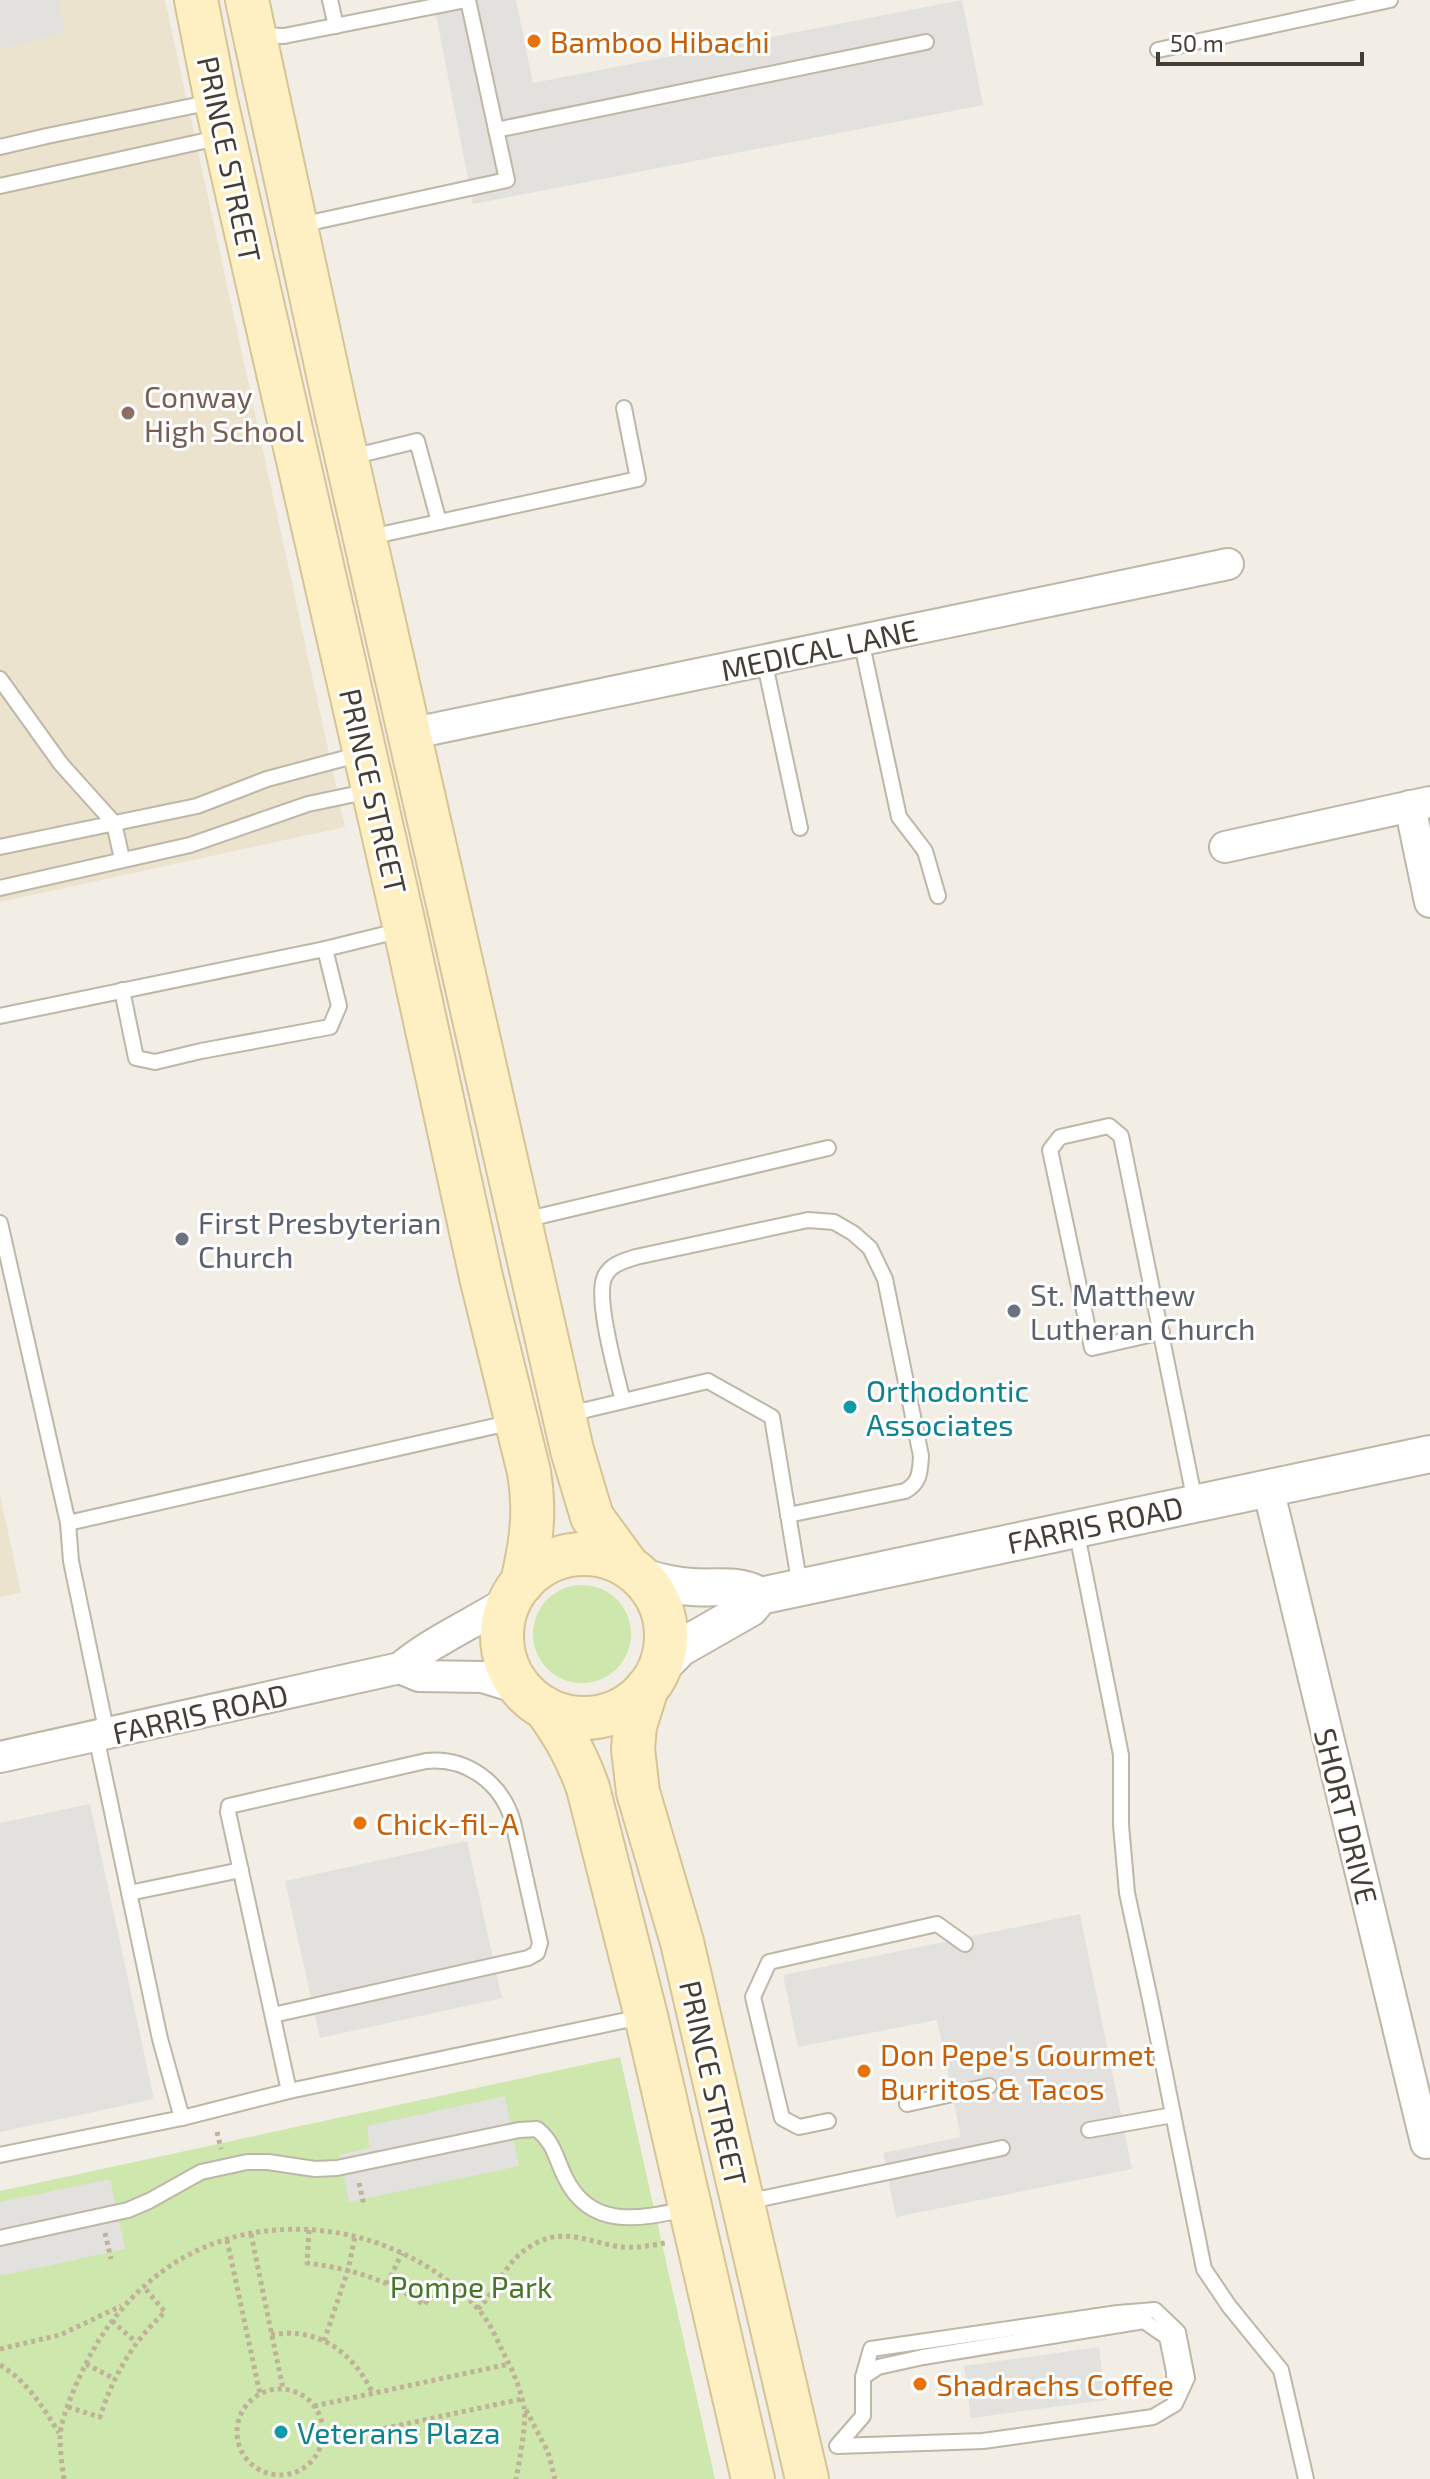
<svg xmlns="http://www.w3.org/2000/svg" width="1430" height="2479" font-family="'Exo 2',sans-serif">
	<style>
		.education { fill: #ece3ce }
		.green { fill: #cde7ad }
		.parking { fill: #e3e1dd }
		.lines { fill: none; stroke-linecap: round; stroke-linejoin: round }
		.service-casing { stroke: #beb6a7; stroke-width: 18 }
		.minor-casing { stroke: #beb6a7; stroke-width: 34 }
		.tertiary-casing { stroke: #beb6a7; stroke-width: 40 }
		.secondary-casing { stroke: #d6c496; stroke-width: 46 }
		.path { stroke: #c0b299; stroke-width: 5; stroke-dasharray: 4 4; stroke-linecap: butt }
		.service { stroke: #fff; stroke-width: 14 }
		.minor { stroke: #fff; stroke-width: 30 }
		.tertiary { stroke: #fff; stroke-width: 36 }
		.secondary { stroke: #fff0c3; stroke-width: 42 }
		.food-dot { fill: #e8710a; stroke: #fff; stroke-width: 3 }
		.education-dot { fill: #8d6e63; stroke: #fff; stroke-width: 3 }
		.worship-dot { fill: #6b7280; stroke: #fff; stroke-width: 3 }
		.culture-dot { fill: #0f9aa8; stroke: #fff; stroke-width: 3 }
		.labels { text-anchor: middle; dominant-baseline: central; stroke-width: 6; stroke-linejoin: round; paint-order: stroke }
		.food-label { font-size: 30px; fill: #c56008; stroke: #fff; text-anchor: start }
		.street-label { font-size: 30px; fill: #453e34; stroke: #fff }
		.education-label { font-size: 30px; fill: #785e54; stroke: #fff; text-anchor: start }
		.worship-label { font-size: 30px; fill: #5b616d; stroke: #fff; text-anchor: start }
		.culture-label { font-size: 30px; fill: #0d838f; stroke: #fff; text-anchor: start }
		.park-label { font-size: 30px; fill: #467628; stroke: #fff }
	</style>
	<rect width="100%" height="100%" fill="#f2eee5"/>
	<!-- education -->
	<g class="education">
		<path d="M0 0H165L345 827 0 902Z"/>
		<path d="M0 1494 21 1593 0 1597Z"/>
	</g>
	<!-- green -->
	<g class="green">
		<circle cx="582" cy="1634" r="49"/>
		<path d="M620 2057 715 2479H0V2191Z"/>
	</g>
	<!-- parking -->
	<g class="parking">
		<path d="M0 0H58L66 32 0 49Z"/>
		<path d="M433 0H516L533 83 962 0 983 105 473 204Z"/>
		<path d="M90 1804 154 2099 0 2132V1823Z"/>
		<path d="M467 1841 502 1998 320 2038 285 1881Z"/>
		<path d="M1080 1914 1132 2169 896 2217 883 2153 961 2137 937 2020 798 2047 783 1975Z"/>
		<path d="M505 2096 519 2166 349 2202 339 2155 370 2148 367 2126Z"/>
		<path d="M110 2179 125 2249 0 2276V2202Z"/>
		<path d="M1099 2347 1106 2400 971 2418 964 2366Z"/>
	</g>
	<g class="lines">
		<!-- service casing -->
		<g class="service-casing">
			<g id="service">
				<path d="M330 0 336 26"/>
				<path d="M258 35 284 36 466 0"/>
				<path d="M1158 50 1390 0"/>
				<path d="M496 130 926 42"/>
				<path d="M0 147 47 136 212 102"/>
				<path d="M0 186 222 137"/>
				<path d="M300 225 507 180 468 0"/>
				<path d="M351 457 417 441 439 522"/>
				<path d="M370 537 638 479 624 408"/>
				<path d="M861 640 899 817 925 851 938 896"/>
				<path d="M764 660 800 828"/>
				<path d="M0 679 61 764 114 823 122 859"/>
				<path d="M0 847 197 806 267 779 361 754"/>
				<path d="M0 888 190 845 308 804 370 791"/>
				<path d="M122 990 136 1058 155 1062 201 1051 330 1027 339 1006 325 949"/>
				<path d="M0 1016 325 949 402 930"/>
				<path d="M524 1220 828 1148"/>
				<path d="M0 1223 68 1523 513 1422"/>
				<path d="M1162 1332 1092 1348 1050 1150 1060 1137 1109 1126 1121 1136 1195 1502"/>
				<path d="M623 1401C617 1377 594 1296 605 1276 611 1264 624 1261 636 1257L808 1220 834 1222 853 1233 870 1248 885 1279 921 1456C920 1472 920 1483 905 1491L788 1515"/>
				<path d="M569 1414 708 1381 772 1417 800 1587"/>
				<path d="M68 1523 71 1561 107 1734"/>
				<path d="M1076 1529 1121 1755V1825L1127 1893 1150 1999 1204 2269 1229 2306 1281 2370 1306 2479"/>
				<path d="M96 1736 160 2039 182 2118"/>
				<path d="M129 1893 241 1870"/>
				<path d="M273 2015 528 1958 537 1953 540 1943 513 1822C502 1783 467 1757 426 1761L229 1806 228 1812 289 2091"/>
				<path d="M907 2104 989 2086"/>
				<path d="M828 2121 799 2127 782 2118 753 1997 769 1962 937 1924 965 1944"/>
				<path d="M1089 2130 1173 2115"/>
				<path d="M0 2155 182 2118 289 2091 641 2017"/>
				<path d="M746 2202 1002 2148"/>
				<path d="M0 2238 128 2210 149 2201 201 2172 247 2162H268L315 2169 337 2168 519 2130 537 2129C555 2144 555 2157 565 2177 590 2230 640 2219 686 2209"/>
				<path d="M1155 2310 1178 2332 1187 2378 1175 2404 1153 2417 983 2441 837 2446 863 2416V2377L871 2349 1118 2313Z"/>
				<path d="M863 2377 878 2367 923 2357 1144 2321 1167 2337 1174 2372 1175 2400"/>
			</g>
		</g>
		<!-- minor casing -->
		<g class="minor-casing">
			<g id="minor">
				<path d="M409 734 1228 564"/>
				<path d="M1410 806 1430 902"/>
				<path d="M1225 847 1430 802"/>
				<path d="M1268 1488 1426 2143"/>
				<path d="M400 1668 419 1676 482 1677 522 1689"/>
				<path d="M0 1757 400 1668C432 1641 474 1623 510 1600"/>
			</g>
		</g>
		<!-- tertiary casing -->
		<g class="tertiary-casing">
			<g id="tertiary">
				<path d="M642 1577C658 1582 675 1586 692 1587 717 1589 738 1583 760 1596"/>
				<path d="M659 1669 680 1648 750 1608 760 1596 1430 1454"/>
			</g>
		</g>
		<!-- secondary casing -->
		<g class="secondary-casing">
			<g id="secondary">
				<path d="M196 0 216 101 405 929 481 1277 529 1472C536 1513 531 1543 522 1583"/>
				<path d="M247 0 336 411 572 1450 592 1517 627 1565"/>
				<circle cx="584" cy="1636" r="82"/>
				<path d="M647 1688 635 1726 633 1749 638 1792 682 1942 807 2479"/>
				<path d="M545 1708C564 1733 578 1759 588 1788L646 2016 753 2479"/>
			</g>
		</g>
		<!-- path -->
		<g class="path">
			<path d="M217 2132 221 2149"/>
			<path d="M359 2183 364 2205"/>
			<path d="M309 2230 307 2263C348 2268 390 2280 424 2305L444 2279"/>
			<path d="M105 2233 111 2259"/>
			<path d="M251 2234 283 2389"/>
			<path d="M227 2240 260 2394"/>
			<path d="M387 2284 402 2253"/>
			<path d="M478 2309C496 2291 504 2265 525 2250 558 2226 580 2239 615 2246 631 2249 650 2246 665 2243"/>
			<path d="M112 2321 136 2342"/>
			<path d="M271 2335C317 2326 353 2352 372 2392"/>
			<path d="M324 2341 348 2270 355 2236"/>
			<path d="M0 2349 60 2335 121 2306"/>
			<path d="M86 2364 115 2379"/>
			<path d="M0 2365C27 2381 43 2407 59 2433"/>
			<circle cx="280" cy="2432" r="43"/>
			<path d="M314 2406 509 2364"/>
			<path d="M68 2407 100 2417C113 2376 133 2341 165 2312L144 2287"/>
			<path d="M526 2410 548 2452 555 2479"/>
			<path d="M321 2442 522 2399"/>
			<path d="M64 2479C62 2466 60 2450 60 2437 60 2417 82 2370 92 2352 117 2307 157 2267 205 2247 297 2208 412 2235 478 2309 490 2322 497 2340 505 2356 513 2371 521 2390 524 2407 527 2422 519 2463 516 2479"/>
		</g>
		<!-- service -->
		<use href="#service" class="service"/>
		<!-- minor -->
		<use href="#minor" class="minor"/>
		<!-- tertiary -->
		<use href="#tertiary" class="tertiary"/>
		<!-- secondary -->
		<use href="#secondary" class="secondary"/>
	</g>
	<!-- markers -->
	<g class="food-dot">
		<circle cx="534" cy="41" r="8"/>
		<circle cx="360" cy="1823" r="8"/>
		<circle cx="864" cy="2071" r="8"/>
		<circle cx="920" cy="2384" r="8"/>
	</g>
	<circle class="education-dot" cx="128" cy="413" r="8"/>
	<g class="worship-dot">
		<circle cx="182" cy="1239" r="8"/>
		<circle cx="1014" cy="1311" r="8"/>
	</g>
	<g class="culture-dot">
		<circle cx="850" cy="1407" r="8"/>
		<circle cx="281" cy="2432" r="8"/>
	</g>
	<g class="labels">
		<!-- food labels -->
		<g class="food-label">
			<text x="550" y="41">Bamboo Hibachi</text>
			<text x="376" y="1823">Chick-fil-A</text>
			<text x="880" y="2054">Don Pepe's Gourmet<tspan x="880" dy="34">Burritos &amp; Tacos</tspan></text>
			<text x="936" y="2384">Shadrachs Coffee</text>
		</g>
		<!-- street labels -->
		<g class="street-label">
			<text transform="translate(230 159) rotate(78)">PRINCE STREET</text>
			<text transform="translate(819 649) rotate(-12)">MEDICAL LANE</text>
			<text transform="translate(374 791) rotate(77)">PRINCE STREET</text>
			<text transform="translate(1095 1524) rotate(-12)">FARRIS ROAD</text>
			<text transform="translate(200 1713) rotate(-13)">FARRIS ROAD</text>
			<text transform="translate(1347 1816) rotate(76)">SHORT DRIVE</text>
			<text transform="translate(714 2083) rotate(77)">PRINCE STREET</text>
		</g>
		<!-- education labels -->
		<g class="education-label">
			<text x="144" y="396">Conway<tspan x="144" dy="34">High School</tspan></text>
		</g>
		<!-- worship labels -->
		<g class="worship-label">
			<text x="198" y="1222">First Presbyterian<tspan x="198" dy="34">Church</tspan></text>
			<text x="1030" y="1294">St. Matthew<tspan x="1030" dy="34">Lutheran Church</tspan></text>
		</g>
		<!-- culture labels -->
		<g class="culture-label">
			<text x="866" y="1390">Orthodontic<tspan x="866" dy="34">Associates</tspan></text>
			<text x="297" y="2432">Veterans Plaza</text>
		</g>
		<!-- park labels -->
		<g class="park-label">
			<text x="471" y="2286">Pompe Park</text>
		</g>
	</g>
	<!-- scale -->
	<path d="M1158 52v12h204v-12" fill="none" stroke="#453e34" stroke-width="4"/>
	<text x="1170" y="52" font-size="24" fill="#453e34" stroke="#ffffff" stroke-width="6" paint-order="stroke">50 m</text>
</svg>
